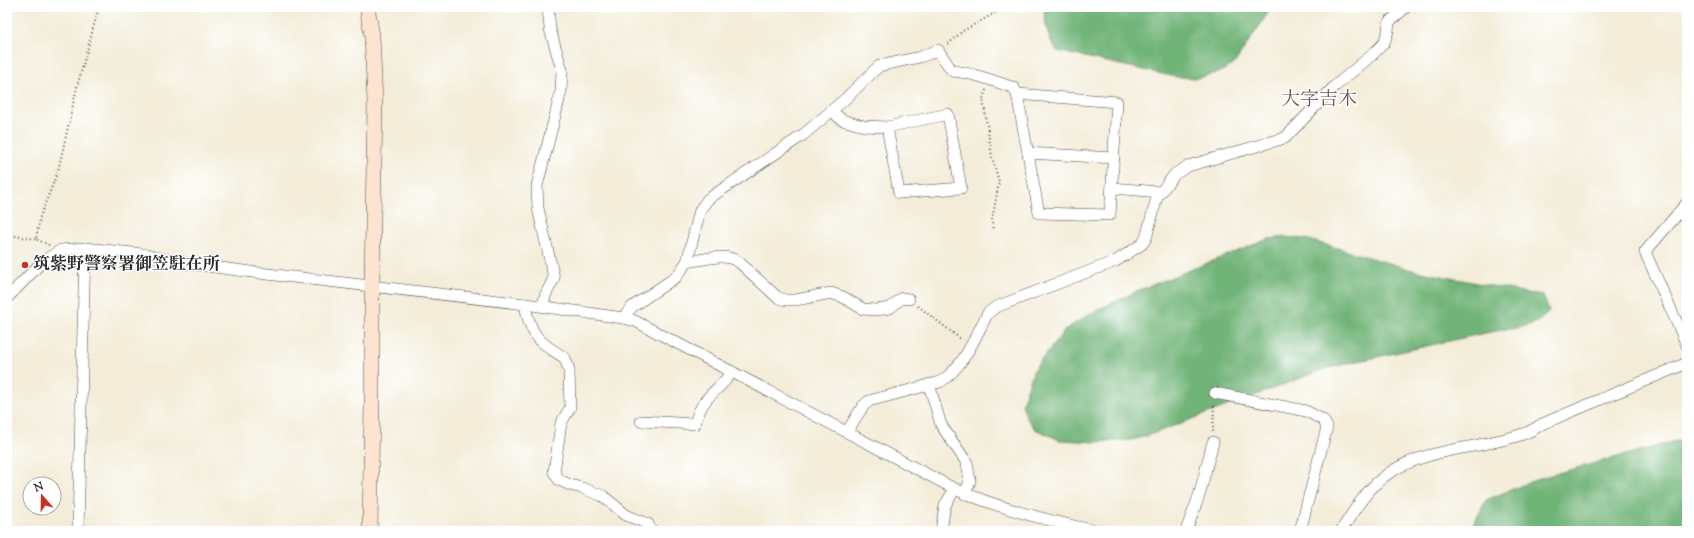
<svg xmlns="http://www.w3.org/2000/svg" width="1694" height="538" font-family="'Sorts Mill Goudy','Noto Serif JP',serif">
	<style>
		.forest { fill: #71b478; stroke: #4e7052 }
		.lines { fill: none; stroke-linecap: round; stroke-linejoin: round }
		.street-casing { stroke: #494845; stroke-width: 12 }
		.secondary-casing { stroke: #494845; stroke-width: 16 }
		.path { stroke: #494845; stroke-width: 2; stroke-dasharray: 1 3; stroke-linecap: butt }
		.street { stroke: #fff; stroke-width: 11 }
		.secondary { stroke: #fde4d1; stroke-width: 15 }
		.poi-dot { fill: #c8321e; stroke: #fff; stroke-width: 1.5 }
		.labels { text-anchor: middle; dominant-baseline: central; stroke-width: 3; stroke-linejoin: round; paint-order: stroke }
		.poi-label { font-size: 17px; font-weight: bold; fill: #2b2b2b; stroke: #fff; text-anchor: start }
		.quarter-label { font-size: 19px; fill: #6f5651; stroke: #fff }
	</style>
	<rect width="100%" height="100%" fill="#fff"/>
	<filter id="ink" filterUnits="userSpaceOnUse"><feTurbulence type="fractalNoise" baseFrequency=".025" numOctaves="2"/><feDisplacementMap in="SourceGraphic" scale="8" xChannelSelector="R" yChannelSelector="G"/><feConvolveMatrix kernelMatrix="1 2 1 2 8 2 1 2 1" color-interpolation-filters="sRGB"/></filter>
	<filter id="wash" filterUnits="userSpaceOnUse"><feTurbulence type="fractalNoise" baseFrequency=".012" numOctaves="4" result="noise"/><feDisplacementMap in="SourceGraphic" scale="16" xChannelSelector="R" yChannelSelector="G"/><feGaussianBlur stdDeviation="0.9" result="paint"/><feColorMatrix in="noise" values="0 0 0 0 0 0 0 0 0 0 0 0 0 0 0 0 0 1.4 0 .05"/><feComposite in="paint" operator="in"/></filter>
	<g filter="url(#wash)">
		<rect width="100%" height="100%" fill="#f3ecd8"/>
		<!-- forest -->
		<g class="forest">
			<path d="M1044 7H1272L1234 64 1220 72 1197 78 1176 77 1057 51C1047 38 1045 23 1044 7Z"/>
			<path d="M1286 237 1306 239 1416 271 1543 296 1549 310 1546 315 1538 322 1523 327 1485 333 1328 368 1147 436 1131 440 1095 442 1060 440 1035 429 1027 419 1022 404 1034 369 1065 330 1091 313 1137 291 1268 239Z"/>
			<path d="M1687 438V531H1470L1486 500 1540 478Z"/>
		</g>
	</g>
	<g filter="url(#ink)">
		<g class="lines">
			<!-- street casing -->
			<g class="street-casing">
				<g id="street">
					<path d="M1017 94 1117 102 1110 215 1039 213Z"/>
					<path d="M832 111 842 120 864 126 887 127 948 114 961 188 899 193 887 127"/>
					<path d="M1028 153 1114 158"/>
					<path d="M1112 188 1160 192"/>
					<path d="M1687 203 1645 252 1687 345"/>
					<path d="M687 262C705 260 723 252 739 262L777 297 785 300H796L831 293 843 297 863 309 876 310 890 308 902 298 909 299"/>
					<path d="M7 298 42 262 61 250 85 248 142 254 184 263 267 274 525 304 623 318 635 321 955 489C1000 509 1049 521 1097 531"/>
					<path d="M525 304C530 336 539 342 565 358L569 370 570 408 561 423 554 472 559 480 570 485 582 488 603 496 626 515 648 524 651 531"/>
					<path d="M543 306 545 296 554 278 538 208 537 186 557 108 561 91 562 70 550 29 548 7"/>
					<path d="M623 318 632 307 676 277 687 262 700 210 708 199 803 135 844 100 879 66 920 57 938 50 952 71C974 73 994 81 1014 88L1017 94"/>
					<path d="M929 384 941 425 967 463 970 481 965 494"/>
					<path d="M1215 393 1306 411 1323 420 1327 427 1300 531"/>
					<path d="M641 421 695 424C702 395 716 394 732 372"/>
					<path d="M847 432 863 406 869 401 940 382C964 367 975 337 988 313L996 307 1116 261 1142 244 1146 238 1157 197 1175 174 1188 166 1285 138 1334 87 1372 55 1384 43 1388 31 1389 22 1406 7"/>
					<path d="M78 531 85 248"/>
					<path d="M941 531 945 505 955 489"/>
					<path d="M1186 531 1199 496 1213 442"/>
					<path d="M1341 531C1354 510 1368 487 1389 473 1428 447 1481 449 1523 434 1530 432 1536 428 1542 424L1687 363"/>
				</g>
			</g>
			<!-- secondary casing -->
			<g class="secondary-casing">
				<path id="secondary" d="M367 7 372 36 375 102 372 285V402L370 531"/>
			</g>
			<!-- path -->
			<g class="path">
				<path d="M948 44 963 31 1005 7"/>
				<path d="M986 90 983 99 992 157 999 182 992 221 993 231"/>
				<path d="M7 133 8 128"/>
				<path d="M7 235 36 239"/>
				<path d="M49 245 36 239 40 217 58 171 77 87 99 7"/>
				<path d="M918 306 962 340"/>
				<path d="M1213 431 1214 403"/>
			</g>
			<!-- street -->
			<use href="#street" class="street"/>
			<!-- secondary -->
			<use href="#secondary" class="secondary"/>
		</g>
	</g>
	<!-- markers -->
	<circle class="poi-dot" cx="25" cy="265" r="4"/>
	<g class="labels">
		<!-- poi labels -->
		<g class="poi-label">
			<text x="33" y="265">筑紫野警察署御笠駐在所</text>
		</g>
		<!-- quarter labels -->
		<g class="quarter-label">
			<text x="1319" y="100">大字吉木</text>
		</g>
	</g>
	<!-- margin -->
	<rect width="1694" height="538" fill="none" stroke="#fff" stroke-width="24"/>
	<!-- north arrow -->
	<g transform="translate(42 496) rotate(340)"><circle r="19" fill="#ffffff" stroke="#aaaaaa"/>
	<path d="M0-3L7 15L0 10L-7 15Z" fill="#c8321e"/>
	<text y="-6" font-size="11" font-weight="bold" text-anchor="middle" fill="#2b2b2b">N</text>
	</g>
</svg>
